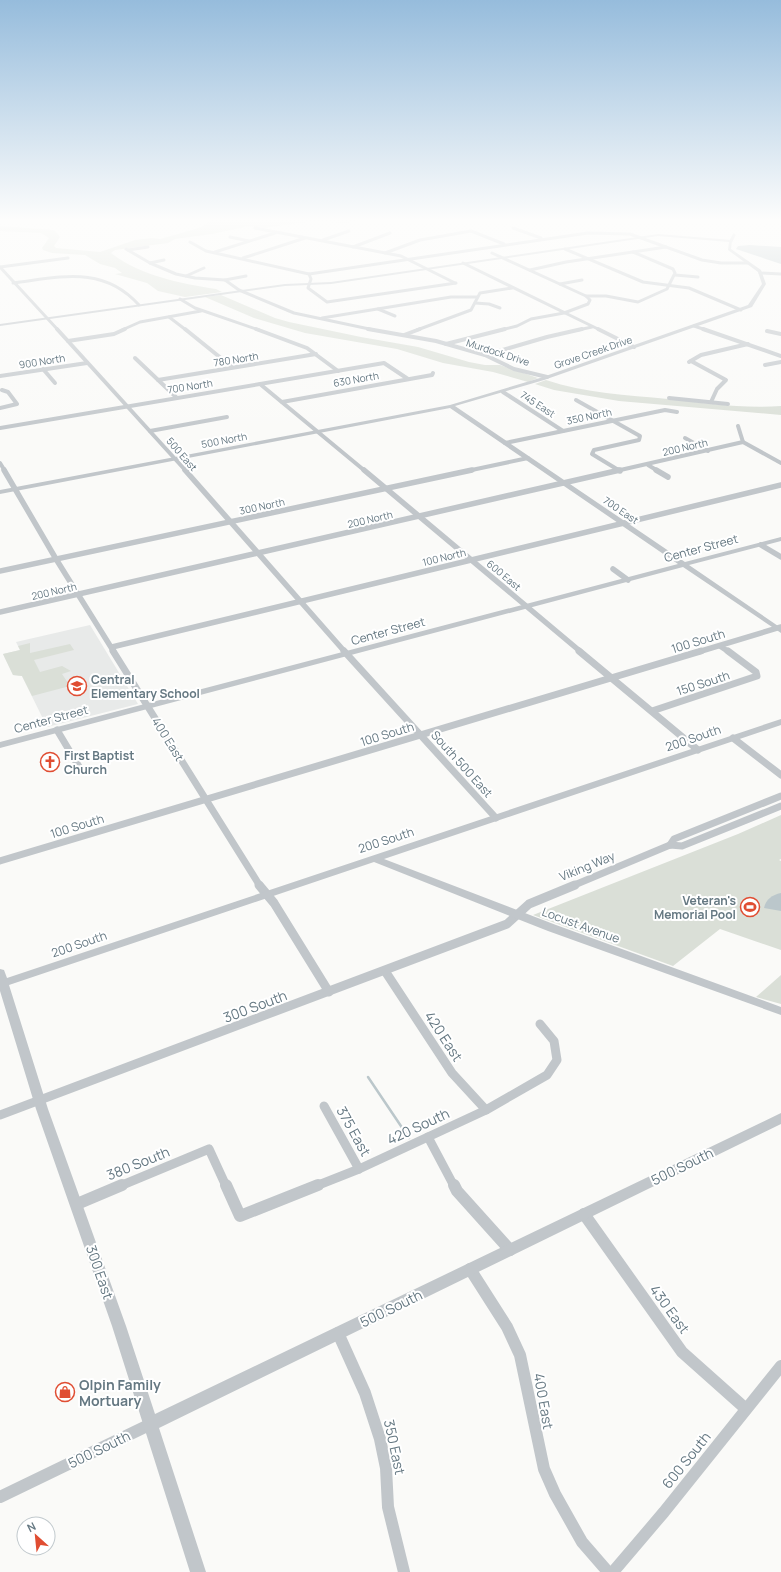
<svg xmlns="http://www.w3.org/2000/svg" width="781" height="1572" font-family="Manrope,sans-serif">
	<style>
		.built { fill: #e8eae9 }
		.green { fill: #dadfd7 }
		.water { fill: #bbc7cb }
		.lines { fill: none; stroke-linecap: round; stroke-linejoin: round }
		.stream { stroke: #bbc7cb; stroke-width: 2.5 }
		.minor-far5 { stroke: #c1c6ca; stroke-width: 3 }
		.minor-far4 { stroke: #c1c6ca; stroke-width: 4 }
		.minor-far3 { stroke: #c1c6ca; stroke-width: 5.5 }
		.minor-far2 { stroke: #c1c6ca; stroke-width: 7 }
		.minor-far1 { stroke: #c1c6ca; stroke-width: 9 }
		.minor { stroke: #c1c6ca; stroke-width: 12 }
		.tertiary { fill: #c1c6ca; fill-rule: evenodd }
		.labels { text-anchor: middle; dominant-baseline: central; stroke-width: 4; stroke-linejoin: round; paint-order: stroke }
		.far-street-label { font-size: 10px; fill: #657882; stroke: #fff }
		.street-label { font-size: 12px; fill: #657882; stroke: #fff }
		.poi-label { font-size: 12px; font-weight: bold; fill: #657882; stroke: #fff; text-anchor: start }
		.near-street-label { font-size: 14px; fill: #657882; stroke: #fff }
		.near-poi-label { font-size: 14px; font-weight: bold; fill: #657882; stroke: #fff; text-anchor: start }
	</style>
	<rect width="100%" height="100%" fill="#fafaf8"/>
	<!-- built -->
	<path class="built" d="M90 625 138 704 47 727 22 676 13 675 3 654 20 650 16 642Z"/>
	<!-- green -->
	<g class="green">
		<path d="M212 220H359L346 223 313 221 264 228 249 226 212 234 175 239 168 243 115 250 111 253C141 276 179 283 216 289L222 292 185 297 158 291 147 283 115 274 122 273 115 268 100 264 85 255 52 253 43 250 42 248 49 238 41 233 0 231V226L54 230 60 237 54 246 56 248 100 252 135 240 152 238 160 239 171 236 202 227Z"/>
		<path d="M221 295 275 318 289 322 361 337 418 347 469 362 485 365H500L538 378 528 382 493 372 443 363 397 349 305 333 254 318 205 297Z"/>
		<path d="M546 380C585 393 627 395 668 399 705 403 743 409 781 406V415L619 401 554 390 535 384Z"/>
		<path d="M30 643V653L70 644 74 650 34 660 40 672 62 666 71 671 62 674 70 686 32 696 22 676 13 675 3 654 20 650 18 646Z"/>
		<path d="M781 815V859L779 860 781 861V950L720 929 673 966 533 915 738 834Z"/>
		<path d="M781 975V1004L756 997Z"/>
	</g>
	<!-- water -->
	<g class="water">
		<path d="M750 245 781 247V264L736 249 738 246Z"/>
		<path d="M781 893V911L764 908C766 899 772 895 781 893Z"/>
	</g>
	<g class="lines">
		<!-- stream -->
		<path class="stream" d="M368 1077 409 1138"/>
		<!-- minor-far5 -->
		<g class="minor-far5">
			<path d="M255 228 401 256 455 283"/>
			<path d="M513 228 541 238"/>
			<path d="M230 237 249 241"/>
			<path d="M323 240 349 231"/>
			<path d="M731 241 734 235"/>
			<path d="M190 242 206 251 309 274 311 279 308 288 327 302 456 283"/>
			<path d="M353 247 390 233"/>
			<path d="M126 249 150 263 176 274 195 278 225 280 239 290 294 313 374 330"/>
			<path d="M565 249 643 282 689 288 741 310"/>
			<path d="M128 250 148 247"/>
			<path d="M215 252 275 233"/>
			<path d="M385 253 420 240 471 231 504 244"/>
			<path d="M492 253 586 296 590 300 588 304 564 313 531 319 517 326 501 330"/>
			<path d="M243 258 305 238"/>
			<path d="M150 263 164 260"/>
			<path d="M463 263 600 330"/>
			<path d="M0 267 58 330"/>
			<path d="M0 267 68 258"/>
			<path d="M530 270 566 262 666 247"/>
			<path d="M760 273 781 274"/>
			<path d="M309 274 588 233 630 234 702 260 721 263H748"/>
			<path d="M675 275 698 277"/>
			<path d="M186 276 204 268"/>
			<path d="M225 280 246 276"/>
			<path d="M13 283C61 277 103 265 139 305"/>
			<path d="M560 284 582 280"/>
			<path d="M586 296H606L638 302 667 289 675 273 673 269 633 252"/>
			<path d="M180 299 195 308 259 330"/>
			<path d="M475 303 489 304 500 308"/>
			<path d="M378 309 395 316"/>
			<path d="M169 317 186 330"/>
			<path d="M322 318 451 297H477"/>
			<path d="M694 326 706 330"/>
			<path d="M122 330 140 322 201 311"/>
			<path d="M417 330 471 310 480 293 512 288"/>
			<path d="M578 330 592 327"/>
		</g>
		<!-- minor-far4 -->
		<g class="minor-far4">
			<path d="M57 329 186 471"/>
			<path d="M185 329 232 367"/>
			<path d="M256 329 307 348 338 371"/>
			<path d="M368 329 436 341 485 355 514 369 547 377"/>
			<path d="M598 329 634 347"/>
			<path d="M703 329 781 356"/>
			<path d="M767 331 781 334"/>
			<path d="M404 335 420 329"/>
			<path d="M68 341 114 334 125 329"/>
			<path d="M446 344 505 329"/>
			<path d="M485 355 547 337 582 329"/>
			<path d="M135 358 176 397"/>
			<path d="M691 361 726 380 717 389 711 402"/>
			<path d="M689 362 701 355 748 344"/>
			<path d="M765 365 781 362"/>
			<path d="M43 369 55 383"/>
			<path d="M0 376 87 363"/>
			<path d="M158 380 316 354"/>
			<path d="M260 384 365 471"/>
			<path d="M503 392 563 431"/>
			<path d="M669 398 728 404"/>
			<path d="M576 400 640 436 639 440 594 450 592 454 620 471"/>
			<path d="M282 402 432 375 433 373"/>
			<path d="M0 408 17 404 8 392 2 390"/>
			<path d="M738 426 743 442 781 463"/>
			<path d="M0 428 384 363 408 379"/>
			<path d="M150 431 227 417"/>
			<path d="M685 438 708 451"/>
			<path d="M505 443 665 410 677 412"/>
			<path d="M0 463 5 471"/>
			<path d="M648 465 658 471"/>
			<path d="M467 471 528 458"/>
			<path d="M616 471 743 442"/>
		</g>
		<!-- minor-far3 -->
		<g class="minor-far3">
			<path d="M4 470 56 559 114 652"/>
			<path d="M185 470 345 652"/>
			<path d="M364 470 581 652"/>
			<path d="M618 470 620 471"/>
			<path d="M656 470 668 477"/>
			<path d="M761 545 781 557"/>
			<path d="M613 569 628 580"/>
			<path d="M0 571 472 470"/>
			<path d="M0 612 620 470"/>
			<path d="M720 646 729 652"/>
			<path d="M112 647 781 485"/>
			<path d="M698 652 781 627"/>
		</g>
		<!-- minor-far2 -->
		<g class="minor-far2">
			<path d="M113 651 260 886"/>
			<path d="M344 651 496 818"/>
			<path d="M579 651 698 750"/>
			<path d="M652 711 757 676 756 672 728 651"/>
			<path d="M57 730 81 770"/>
			<path d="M733 738 781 775"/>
			<path d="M670 845 674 839 781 796"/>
			<path d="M0 861 701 651"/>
			<path d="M572 886 670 845 682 846 781 806"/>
		</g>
		<!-- minor-far1 -->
		<g class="minor-far1">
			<path d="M259 885 274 903 329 992"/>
			<path d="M385 971 452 1073 486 1110"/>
			<path d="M324 1106 359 1169"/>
			<path d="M0 1115 507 924 529 904 575 885"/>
			<path d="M428 1137 454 1186"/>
			<path d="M120 1186 209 1149 226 1186"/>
			<path d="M316 1186 359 1169 486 1110 547 1075 557 1060 554 1041 540 1024"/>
		</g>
		<!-- minor -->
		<g class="minor">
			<path d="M226 1185 240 1216 318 1185"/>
			<path d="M454 1185 457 1191 510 1250"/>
			<path d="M77 1204 122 1185"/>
			<path d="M584 1214 682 1352 746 1409"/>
			<path d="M470 1269 507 1327 520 1355 544 1469 555 1494 582 1542 608 1572"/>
			<path d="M338 1333 365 1393 380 1439 386 1468 388 1507 404 1572"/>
			<path d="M0 1497 151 1424"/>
			<path d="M613 1572 664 1512 781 1366"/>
		</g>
		<!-- tertiary -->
		<g class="tertiary">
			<path d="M658 234 732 240 731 249 761 270 766 284 752 307 544 380 455 406 685 562 781 537V541L689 565 781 628V633L683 567 0 748V742L678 564 450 408 0 494V490L450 405 540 378 748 305 762 284 758 272 728 250 729 242 658 236 331 284 285 286 0 326V324L285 284 331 282Z"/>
			<path d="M781 719V725L384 859 556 925 781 1007V1015L548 931 374 862 9 985 48 1109 126 1326 155 1414 781 1113V1124L159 1428 206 1572H190L112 1326 36 1109 0 991V969L4 970 7 978Z"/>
		</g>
	</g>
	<!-- sky -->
	<linearGradient id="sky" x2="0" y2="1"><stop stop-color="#96bcdc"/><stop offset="0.5" stop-color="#fdfdfc"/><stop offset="1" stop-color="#fdfdfc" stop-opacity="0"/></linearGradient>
	<rect width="781" height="440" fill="url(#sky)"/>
	<!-- icons -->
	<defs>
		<g id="school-ring" transform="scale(1)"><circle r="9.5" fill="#fff" stroke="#e04d32" stroke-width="1.5"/><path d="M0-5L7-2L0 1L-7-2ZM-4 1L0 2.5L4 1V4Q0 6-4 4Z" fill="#e04d32"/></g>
		<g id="church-ring" transform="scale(1)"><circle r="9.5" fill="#fff" stroke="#e04d32" stroke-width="1.5"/><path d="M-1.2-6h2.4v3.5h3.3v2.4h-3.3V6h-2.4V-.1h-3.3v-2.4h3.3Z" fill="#e04d32"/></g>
		<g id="stadium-ring" transform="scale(1)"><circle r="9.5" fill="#fff" stroke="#e04d32" stroke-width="1.5"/><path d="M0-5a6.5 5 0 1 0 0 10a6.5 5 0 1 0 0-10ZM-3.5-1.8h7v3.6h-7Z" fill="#e04d32"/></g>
		<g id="shop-ring" transform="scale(1)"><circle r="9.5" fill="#fff" stroke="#e04d32" stroke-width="1.5"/><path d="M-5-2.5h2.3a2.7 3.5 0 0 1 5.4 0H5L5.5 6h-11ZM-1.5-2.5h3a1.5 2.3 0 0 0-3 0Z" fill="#e04d32"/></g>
	</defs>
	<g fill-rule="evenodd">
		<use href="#school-ring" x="77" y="686"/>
		<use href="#church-ring" x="50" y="762"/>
		<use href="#stadium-ring" x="750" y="907"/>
		<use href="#shop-ring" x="65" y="1392"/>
	</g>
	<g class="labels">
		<!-- far-street labels -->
		<g class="far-street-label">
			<text transform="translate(498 352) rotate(18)">Murdock Drive</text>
			<text transform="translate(593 352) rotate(-19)">Grove Creek Drive</text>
			<text transform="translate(236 359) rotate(-9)">780 North</text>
			<text transform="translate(42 361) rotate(-9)">900 North</text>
			<text transform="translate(356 379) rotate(-10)">630 North</text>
			<text transform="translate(190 386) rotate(-9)">700 North</text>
			<text transform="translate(538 404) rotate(33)">745 East</text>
			<text transform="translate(589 416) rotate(-12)">350 North</text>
			<text transform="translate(224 440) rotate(-11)">500 North</text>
			<text transform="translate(685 447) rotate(-13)">200 North</text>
			<text transform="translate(182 454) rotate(49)">500 East</text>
			<text transform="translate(262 506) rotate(-12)">300 North</text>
			<text transform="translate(621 510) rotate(34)">700 East</text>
			<text transform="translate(370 519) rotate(-13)">200 North</text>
			<text transform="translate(444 557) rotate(-14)">100 North</text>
			<text transform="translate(504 575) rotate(40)">600 East</text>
			<text transform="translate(54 591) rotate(-13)">200 North</text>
		</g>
		<!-- street labels -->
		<g class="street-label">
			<text transform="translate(701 548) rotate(-15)">Center Street</text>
			<text transform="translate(388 631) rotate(-15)">Center Street</text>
			<text transform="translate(698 641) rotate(-17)">100 South</text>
			<text transform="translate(703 683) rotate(-18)">150 South</text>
			<text transform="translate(51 719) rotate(-15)">Center Street</text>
			<text transform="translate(387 734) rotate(-17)">100 South</text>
			<text transform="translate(693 738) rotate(-19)">200 South</text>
			<text transform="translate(168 739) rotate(58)">400 East</text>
			<text transform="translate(462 764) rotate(48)">South 500 East</text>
			<text transform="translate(77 826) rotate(-17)">100 South</text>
			<text transform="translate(386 840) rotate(-18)">200 South</text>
			<text transform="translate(587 866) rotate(-22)">Viking Way</text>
			<text transform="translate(581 925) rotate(20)">Locust Avenue</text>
			<text transform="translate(79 944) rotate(-19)">200 South</text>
		</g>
		<!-- poi labels -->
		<g class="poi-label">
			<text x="91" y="679">Central<tspan x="91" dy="14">Elementary School</tspan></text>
			<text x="64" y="755">First Baptist<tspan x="64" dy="14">Church</tspan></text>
			<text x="736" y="900" text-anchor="end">Veteran's<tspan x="736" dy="14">Memorial Pool</tspan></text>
		</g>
		<!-- near-street labels -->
		<g class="near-street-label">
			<text transform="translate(255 1006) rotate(-21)">300 South</text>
			<text transform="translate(444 1036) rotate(57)">420 East</text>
			<text transform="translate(418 1126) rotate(-25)">420 South</text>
			<text transform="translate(354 1131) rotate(61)">375 East</text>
			<text transform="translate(138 1163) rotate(-22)">380 South</text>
			<text transform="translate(682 1166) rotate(-26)">500 South</text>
			<text transform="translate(100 1272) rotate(71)">300 East</text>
			<text transform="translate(391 1308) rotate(-26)">500 South</text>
			<text transform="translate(670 1309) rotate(54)">430 East</text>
			<text transform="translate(544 1401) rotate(80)">400 East</text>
			<text transform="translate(395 1447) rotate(78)">350 East</text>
			<text transform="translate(99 1449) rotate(-26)">500 South</text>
			<text transform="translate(686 1460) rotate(-51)">600 South</text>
		</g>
		<!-- near-poi labels -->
		<g class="near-poi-label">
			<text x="79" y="1384">Olpin Family<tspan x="79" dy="16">Mortuary</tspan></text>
		</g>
	</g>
	<!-- north arrow -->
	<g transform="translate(36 1536) rotate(333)"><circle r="19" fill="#ffffff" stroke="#c1c9cd"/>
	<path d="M0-3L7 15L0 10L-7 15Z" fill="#e04d32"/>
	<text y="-6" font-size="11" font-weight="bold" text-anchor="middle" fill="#657882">N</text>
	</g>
</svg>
